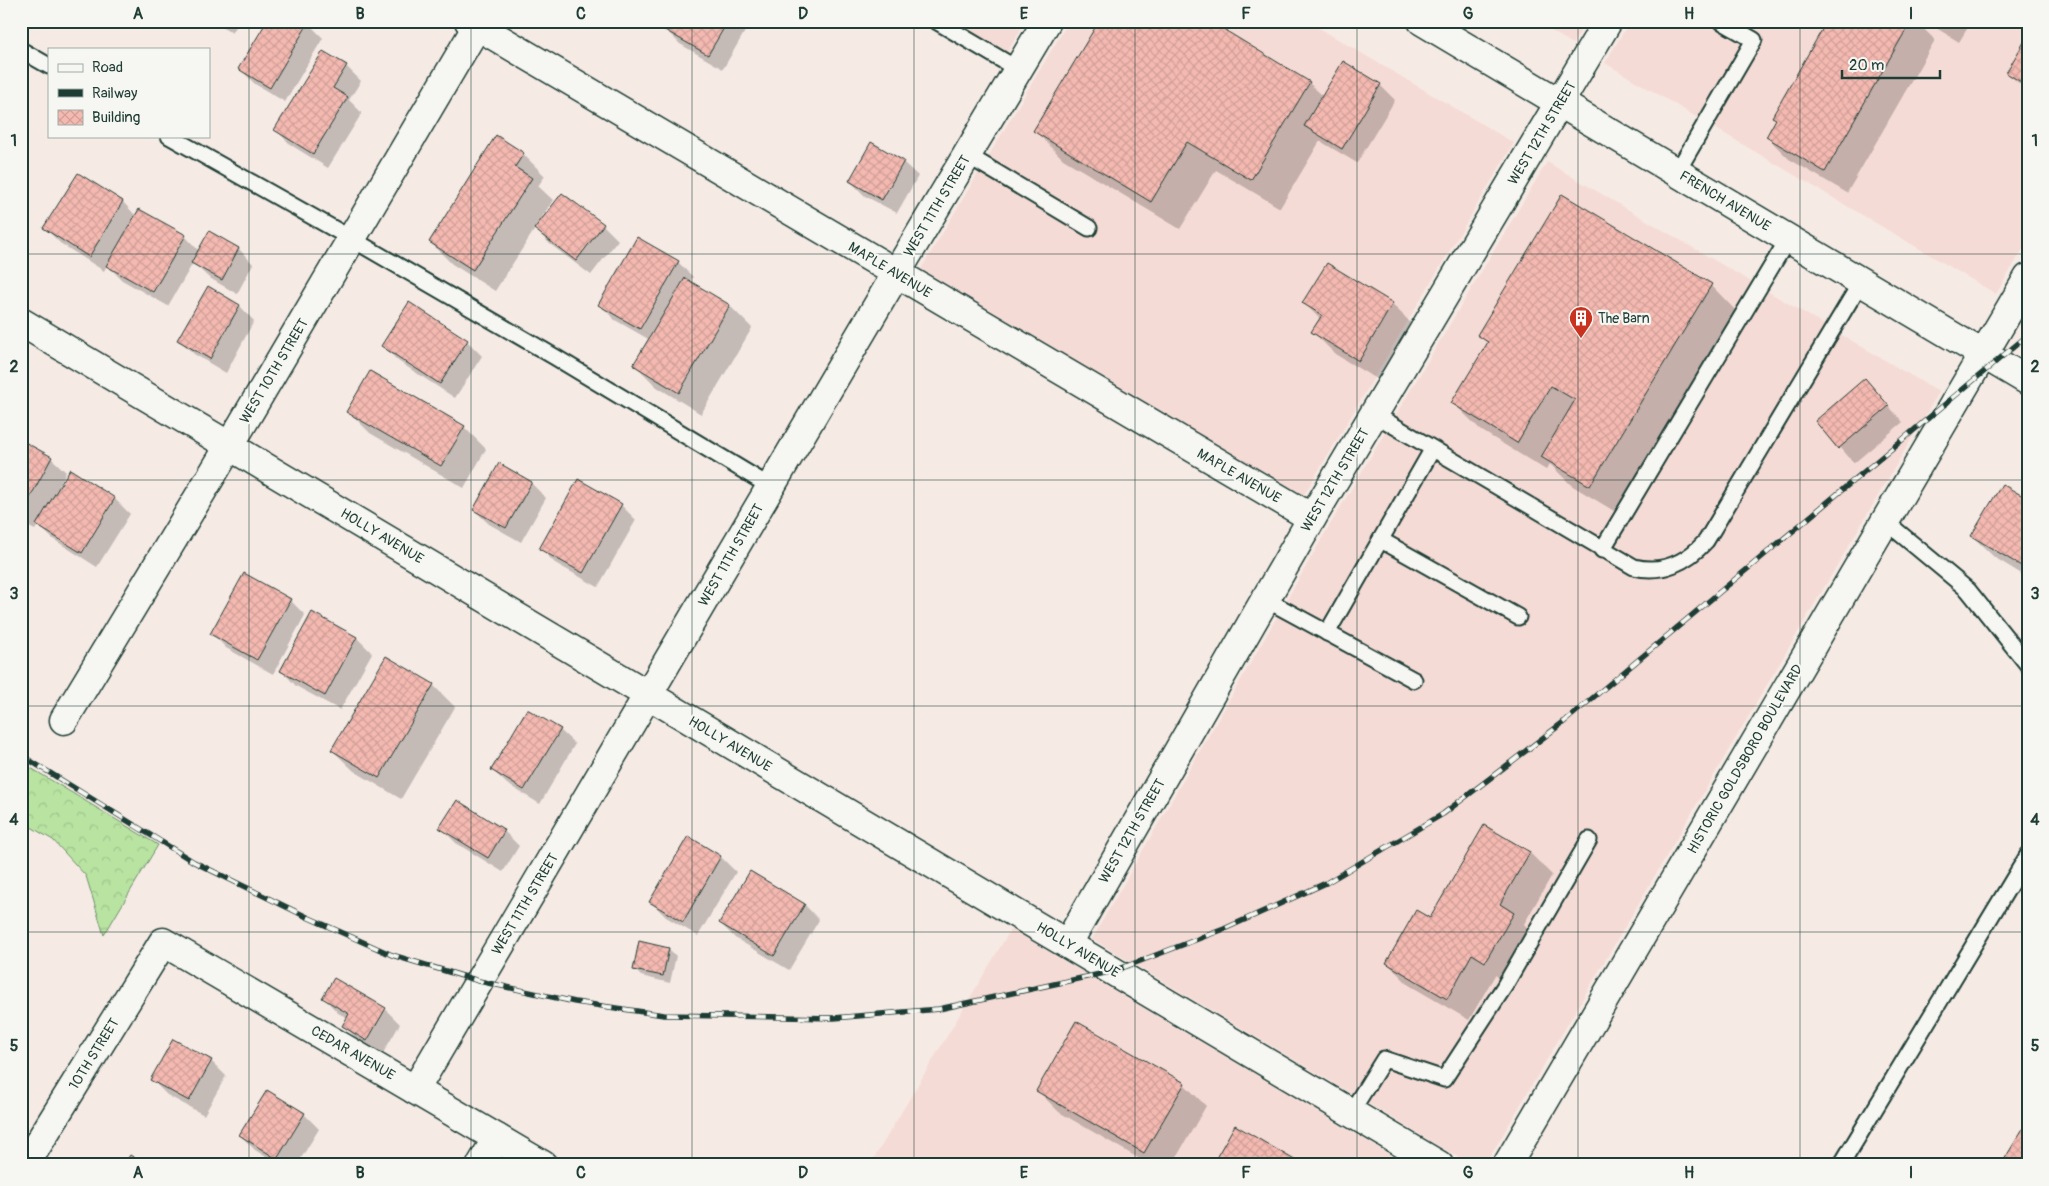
<svg xmlns="http://www.w3.org/2000/svg" width="2049" height="1186" font-family="Pangolin,sans-serif">
	<style>
		.built { fill: #f5dbd5 }
		.forest { fill: url(#forest-crowns); stroke: #6c906a }
		.shadow { fill: #0003 }
		.building { fill: url(#building-cross-hatch); stroke: #1f3d34 }
		.lines { fill: none; stroke-linecap: round; stroke-linejoin: round }
		.lane-casing { stroke: #1f3d34; stroke-width: 19 }
		.street-casing { stroke: #1f3d34; stroke-width: 31 }
		.secondary-casing { stroke: #1f3d34; stroke-width: 31 }
		.primary-casing { stroke: #1f3d34; stroke-width: 31 }
		.lane { stroke: #f6f6f2; stroke-width: 15 }
		.street { stroke: #f6f6f2; stroke-width: 28 }
		.secondary { stroke: #f6f6f2; stroke-width: 28 }
		.primary { stroke: #f6f6f2; stroke-width: 28 }
		.rail-casing { stroke: #1f3d34; stroke-width: 5.5 }
		.rail { stroke: #f6f6f2; stroke-width: 4; stroke-dasharray: 11; stroke-linecap: butt }
		.grid { fill: none; stroke: #1f3d34; stroke-width: 1; stroke-opacity: 0.55 }
		.labels { text-anchor: middle; dominant-baseline: central; stroke-width: 4.5; stroke-linejoin: round; paint-order: stroke }
		.street-label { font-size: 14px; fill: #1f3d34; stroke: #f6f6f2 }
		.poi-label { font-size: 14px; fill: #1f3d34; stroke: #f6f6f2; text-anchor: start }
		.neatline { fill: none; stroke: #1f3d34; stroke-width: 2 }
		.grid-label { font-size: 16px; text-anchor: middle; font-weight: bold; fill: #1f3d34 }
	</style>
	<defs>
		<pattern id="forest-crowns" width="20" height="18" patternUnits="userSpaceOnUse" patternTransform="scale(1.25)"><rect width="20" height="18" fill="#b8e3a1"/><path d="M2 6a3 3 0 1 1 6 0M12 15a3 3 0 1 1 6 0" fill="none" stroke="#9ec48b"/></pattern>
		<pattern id="building-cross-hatch" width="8" height="8" patternUnits="userSpaceOnUse" patternTransform="scale(1.25)"><rect width="8" height="8" fill="#f4b9b1"/><path d="M0 0l8 8M0 8l8-8" fill="none" stroke="#d1a099"/></pattern>
	</defs>
	<rect width="100%" height="100%" fill="#f6eae5"/>
	<filter id="ink" filterUnits="userSpaceOnUse"><feTurbulence type="fractalNoise" baseFrequency=".02" numOctaves="2"/><feDisplacementMap in="SourceGraphic" scale="10" xChannelSelector="R" yChannelSelector="G"/><feConvolveMatrix kernelMatrix="1 2 1 2 8 2 1 2 1" color-interpolation-filters="sRGB"/></filter>
	<g filter="url(#ink)">
		<!-- built -->
		<g class="built">
			<path d="M928 21H1026L998 67Z"/>
			<path d="M1069 21H1307L1514 143 1304 495 921 269Z"/>
			<path d="M1535 21H1586L1573 44Z"/>
			<path d="M1630 21H2028V241L1996 294 1605 63Z"/>
			<path d="M1547 162 1939 392 1485 1165H1471L1092 939 1328 528Z"/>
			<path d="M1011 929 1407 1165H870Z"/>
		</g>
		<!-- forest -->
		<path class="forest" d="M21 762 158 845 104 935 86 876 53 840 21 821Z"/>
		<!-- shadow -->
		<g class="shadow">
			<path d="M215 21H240L232 33Z"/>
			<path d="M269 21H306L323 38 285 102 255 84 240 69Z"/>
			<path d="M641 21H655L651 27Z"/>
			<path d="M669 21H751L723 69 680 44 665 29Z"/>
			<path d="M1828 21H1916L1935 40 1847 193 1789 159 1767 137 1777 120 1774 117Z"/>
			<path d="M1925 21H1972L1959 42Z"/>
			<path d="M2028 39V91L2007 73Z"/>
			<path d="M346 66 361 81 349 100 362 113 328 168 291 145 276 130Z"/>
			<path d="M1309 83 1323 96 1380 85 1395 100 1357 163 1320 141 1280 208 1216 170 1180 229 1063 159 1035 131Z"/>
			<path d="M523 154 545 176 538 186 553 200 542 217 603 225 618 240 591 275 550 244 535 229 495 291 452 264 430 242Z"/>
			<path d="M903 162 918 176 897 213 865 196 850 181Z"/>
			<path d="M79 175 123 202 136 216 185 236 199 251 209 233 239 249 253 264 237 294 208 277 193 263 168 306 122 280 107 265 104 271 60 243 45 228Z"/>
			<path d="M678 262 693 277 689 283 730 306 752 328 701 414 657 387 635 365 650 340 615 320 600 305Z"/>
			<path d="M1327 265 1392 304 1414 326 1381 382 1335 354 1313 332 1320 319 1304 303Z"/>
			<path d="M1711 285 1739 314 1619 514 1571 485 1550 464 1546 470 1482 431 1453 403 1488 344 1479 335Z"/>
			<path d="M208 288 240 306 254 321 226 373 194 354 179 340Z"/>
			<path d="M467 341 482 356 455 398 398 361 383 346Z"/>
			<path d="M1865 380 1903 422 1854 463 1817 421Z"/>
			<path d="M348 411 464 427 486 449 464 488 370 433Z"/>
			<path d="M21 441 51 458 66 472 59 486 61 487 70 471 115 499 130 514 97 567 53 539 38 525 35 530 21 523Z"/>
			<path d="M579 481 621 505 636 520 598 587 555 563 540 548Z"/>
			<path d="M531 483 546 498 521 542 489 524 474 510Z"/>
			<path d="M2028 501V578L1994 557 1972 536Z"/>
			<path d="M290 600 305 615 273 674 226 648 212 633Z"/>
			<path d="M313 614 357 638 372 653 340 710 296 686 282 671Z"/>
			<path d="M433 685 455 707 401 799 354 771 332 750Z"/>
			<path d="M560 730 575 744 540 804 507 784 492 770Z"/>
			<path d="M457 802 504 831 519 846 503 872 456 843 441 828Z"/>
			<path d="M1484 827 1530 853 1552 875 1524 924 1535 936 1508 983 1495 975 1469 1020 1409 985 1387 963 1430 919Z"/>
			<path d="M688 838 721 857 736 872 698 936 666 917 651 902Z"/>
			<path d="M750 873 805 905 819 920 789 970 735 938 720 923Z"/>
			<path d="M640 943 669 949 676 956 670 983 641 976 634 969Z"/>
			<path d="M324 998 385 1009 400 1024 382 1055 359 1041 344 1026 348 1018 338 1013Z"/>
			<path d="M211 1061 226 1076 204 1115 167 1095 152 1080Z"/>
			<path d="M1184 1084 1206 1106 1172 1165H1150L1059 1112 1037 1090Z"/>
			<path d="M304 1114 319 1129 297 1165H279L255 1150 240 1135Z"/>
		</g>
		<!-- building -->
		<g class="building">
			<path d="M267 21 309 22 270 88 238 69Z"/>
			<path d="M668 21H728L708 55 663 29Z"/>
			<path d="M1099 21H1210L1310 82 1251 180 1187 142 1151 202 1033 131Z"/>
			<path d="M1827 21H1911L1825 172 1766 137 1776 119 1772 117Z"/>
			<path d="M2027 37 2028 38V86L2006 73Z"/>
			<path d="M323 51 347 65 333 88 348 97 313 154 274 130Z"/>
			<path d="M1343 61 1381 84 1342 149 1304 126Z"/>
			<path d="M496 135 524 153 515 167 532 178 473 270 429 242Z"/>
			<path d="M871 142 904 161 882 200 849 181Z"/>
			<path d="M78 173 123 201 89 257 43 228Z"/>
			<path d="M562 193 604 224 576 261 534 229Z"/>
			<path d="M1562 194 1712 284 1590 486 1541 457 1575 400 1551 386 1517 443 1451 403 1488 342 1477 335Z"/>
			<path d="M139 209 186 235 153 292 106 266Z"/>
			<path d="M209 231 239 248 222 280 191 263Z"/>
			<path d="M637 237 679 261 640 329 598 305Z"/>
			<path d="M1327 263 1393 303 1359 361 1311 332 1322 315 1302 303Z"/>
			<path d="M685 278 730 305 679 393 633 365Z"/>
			<path d="M208 286 240 305 210 359 177 340Z"/>
			<path d="M409 302 468 340 440 384 381 346Z"/>
			<path d="M370 371 465 426 441 466 346 412Z"/>
			<path d="M1865 378 1889 406 1838 449 1815 421Z"/>
			<path d="M21 440 52 457 21 514Z"/>
			<path d="M499 463 532 482 506 528 473 510Z"/>
			<path d="M70 469 115 498 82 553 36 525Z"/>
			<path d="M578 479 622 504 583 573 539 549Z"/>
			<path d="M2002 484 2028 499V570L1971 536Z"/>
			<path d="M244 573 291 599 257 660 210 634Z"/>
			<path d="M312 612 357 637 325 696 280 671Z"/>
			<path d="M386 656 434 684 379 778 331 750Z"/>
			<path d="M527 709 561 729 524 790 491 770Z"/>
			<path d="M457 800 505 830 488 858 439 828Z"/>
			<path d="M1484 825 1530 852 1500 904 1514 913 1485 962 1472 954 1447 999 1386 963 1416 910 1430 918Z"/>
			<path d="M688 836 721 856 683 922 649 902Z"/>
			<path d="M750 871 805 904 774 956 719 923Z"/>
			<path d="M639 941 669 948 663 976 633 970Z"/>
			<path d="M334 978 386 1008 367 1041 342 1026 349 1014 322 998Z"/>
			<path d="M1076 1021 1185 1083 1144 1153 1036 1091Z"/>
			<path d="M173 1039 212 1060 189 1101 150 1080Z"/>
			<path d="M267 1090 305 1113 277 1159 239 1135Z"/>
			<path d="M2028 1120V1165H2001Z"/>
			<path d="M1235 1125 1303 1165H1212Z"/>
			<path d="M130 1155 146 1165H124Z"/>
		</g>
		<g class="lines">
			<!-- lane casing -->
			<g class="lane-casing">
				<g id="lane">
					<path d="M936 21 1019 70"/>
					<path d="M21 50 49 66"/>
					<path d="M169 136 352 239 555 357 771 487"/>
					<path d="M967 155 1089 228"/>
					<path d="M1677 172 1754 40 1721 21"/>
					<path d="M1374 414 1634 567C1662 574 1687 562 1706 541L1861 282"/>
					<path d="M1885 521 1968 590 2028 665"/>
					<path d="M1381 540 1518 617"/>
					<path d="M1602 550 1788 239"/>
					<path d="M1265 599 1414 680"/>
					<path d="M1327 633 1432 450"/>
					<path d="M1351 1112 1384 1059 1444 1079 1504 987 1589 840"/>
					<path d="M1841 1165 2028 855"/>
				</g>
			</g>
			<!-- street casing -->
			<g class="street-casing">
				<g id="street">
					<path d="M469 21 1312 518"/>
					<path d="M21 322 1439 1165"/>
					<path d="M64 720 230 445 480 21"/>
					<path d="M1068 943 1312 518 1608 21"/>
					<path d="M415 1090 896 274 1047 21"/>
					<path d="M25 1165 163 942 543 1165"/>
					<path d="M481 1165 497 1138"/>
				</g>
			</g>
			<!-- secondary casing -->
			<g class="secondary-casing">
				<path id="secondary" d="M1507 1165 2028 278"/>
			</g>
			<!-- primary casing -->
			<g class="primary-casing">
				<path id="primary" d="M1422 21 2028 381"/>
			</g>
			<!-- lane -->
			<use href="#lane" class="lane"/>
			<!-- street -->
			<use href="#street" class="street"/>
			<!-- secondary -->
			<use href="#secondary" class="secondary"/>
			<!-- primary -->
			<use href="#primary" class="primary"/>
			<!-- rail casing -->
			<g class="rail-casing">
				<path id="rail" d="M21 755 194 862 307 917 392 955 479 981 575 1002 664 1015 834 1018 939 1009 1114 971 1224 929 1326 883 1443 814 1565 721 2028 335"/>
			</g>
			<!-- rail -->
			<use href="#rail" class="rail"/>
		</g>
	</g>
	<!-- grid -->
	<path class="grid" d="M249 21V1165M471 21V1165M692 21V1165M914 21V1165M1135 21V1165M1357 21V1165M1578 21V1165M1800 21V1165M21 254H2028M21 480H2028M21 706H2028M21 932H2028"/>
	<!-- icons -->
	<defs>
		<g id="building-pin" transform="scale(1.25)"><path d="M0 17L-7.5 6A9.5 9.5 0 1 1 7.5 6Z" fill="#c8321e" stroke="#f6f6f2"/><path d="M-4-6H4V6H1V3H-1V6H-4ZM-2.5-4.3h1.7v1.8h-1.7ZM.8-4.3h1.7v1.8H.8ZM-2.5-1h1.7V.8h-1.7ZM.8-1h1.7V.8H.8Z" fill="#fff"/></g>
	</defs>
	<g fill-rule="evenodd">
		<use href="#building-pin" x="1581" y="318"/>
	</g>
	<g class="labels">
		<!-- street labels -->
		<g class="street-label">
			<text transform="translate(1542 133) rotate(-59)">WEST 12TH STREET</text>
			<text transform="translate(1725 201) rotate(31)">FRENCH AVENUE</text>
			<text transform="translate(937 206) rotate(-59)">WEST 11TH STREET</text>
			<text transform="translate(890 270) rotate(31)">MAPLE AVENUE</text>
			<text transform="translate(274 371) rotate(-59)">WEST 10TH STREET</text>
			<text transform="translate(1239 476) rotate(30)">MAPLE AVENUE</text>
			<text transform="translate(1335 480) rotate(-59)">WEST 12TH STREET</text>
			<text transform="translate(382 536) rotate(31)">HOLLY AVENUE</text>
			<text transform="translate(731 555) rotate(-60)">WEST 11TH STREET</text>
			<text transform="translate(730 744) rotate(31)">HOLLY AVENUE</text>
			<text transform="translate(1745 759) rotate(-60)">HISTORIC GOLDSBORO BOULEVARD</text>
			<text transform="translate(1132 831) rotate(-60)">WEST 12TH STREET</text>
			<text transform="translate(525 904) rotate(-59)">WEST 11TH STREET</text>
			<text transform="translate(1078 950) rotate(31)">HOLLY AVENUE</text>
			<text transform="translate(353 1053) rotate(30)">CEDAR AVENUE</text>
			<text transform="translate(94 1054) rotate(-58)">10TH STREET</text>
		</g>
		<!-- poi labels -->
		<g class="poi-label">
			<text x="1598" y="318">The Barn</text>
		</g>
	</g>
	<!-- margin -->
	<rect width="2049" height="1186" fill="none" stroke="#f6f6f2" stroke-width="55"/>
	<!-- legend -->
	<rect x="48" y="48" width="162" height="90" fill="#f6f6f2" stroke="#a0aca6"/>
	<rect x="58" y="64" width="25" height="8" fill="#f6f6f2" stroke="#a0aca6"/>
	<text x="92" y="72" font-size="15" fill="#1f3d34">Road</text>
	<rect x="58" y="89" width="25" height="8" fill="#1f3d34" stroke="#a0aca6"/>
	<text x="92" y="98" font-size="15" fill="#1f3d34">Railway</text>
	<rect x="58" y="110" width="25" height="15" fill="url(#building-cross-hatch)" stroke="#a0aca6"/>
	<text x="92" y="122" font-size="15" fill="#1f3d34">Building</text>
	<!-- scale -->
	<path d="M1842 70v8h98v-8" fill="none" stroke="#1f3d34" stroke-width="2.5"/>
	<text x="1849" y="70" font-size="15" fill="#1f3d34" stroke="#f6f6f2" stroke-width="4" paint-order="stroke">20 m</text>
	<rect x="28" y="28" width="1994" height="1130" class="neatline"/>
	<g class="grid-label">
		<text x="138" y="19">A</text>
		<text x="360" y="19">B</text>
		<text x="581" y="19">C</text>
		<text x="803" y="19">D</text>
		<text x="1024" y="19">E</text>
		<text x="1246" y="19">F</text>
		<text x="1468" y="19">G</text>
		<text x="1689" y="19">H</text>
		<text x="1911" y="19">I</text>
		<text x="14" y="146">1</text>
		<text x="2035" y="146">1</text>
		<text x="14" y="372">2</text>
		<text x="2035" y="372">2</text>
		<text x="14" y="599">3</text>
		<text x="2035" y="599">3</text>
		<text x="14" y="825">4</text>
		<text x="2035" y="825">4</text>
		<text x="14" y="1051">5</text>
		<text x="2035" y="1051">5</text>
		<text x="138" y="1178">A</text>
		<text x="360" y="1178">B</text>
		<text x="581" y="1178">C</text>
		<text x="803" y="1178">D</text>
		<text x="1024" y="1178">E</text>
		<text x="1246" y="1178">F</text>
		<text x="1468" y="1178">G</text>
		<text x="1689" y="1178">H</text>
		<text x="1911" y="1178">I</text>
	</g>
</svg>
